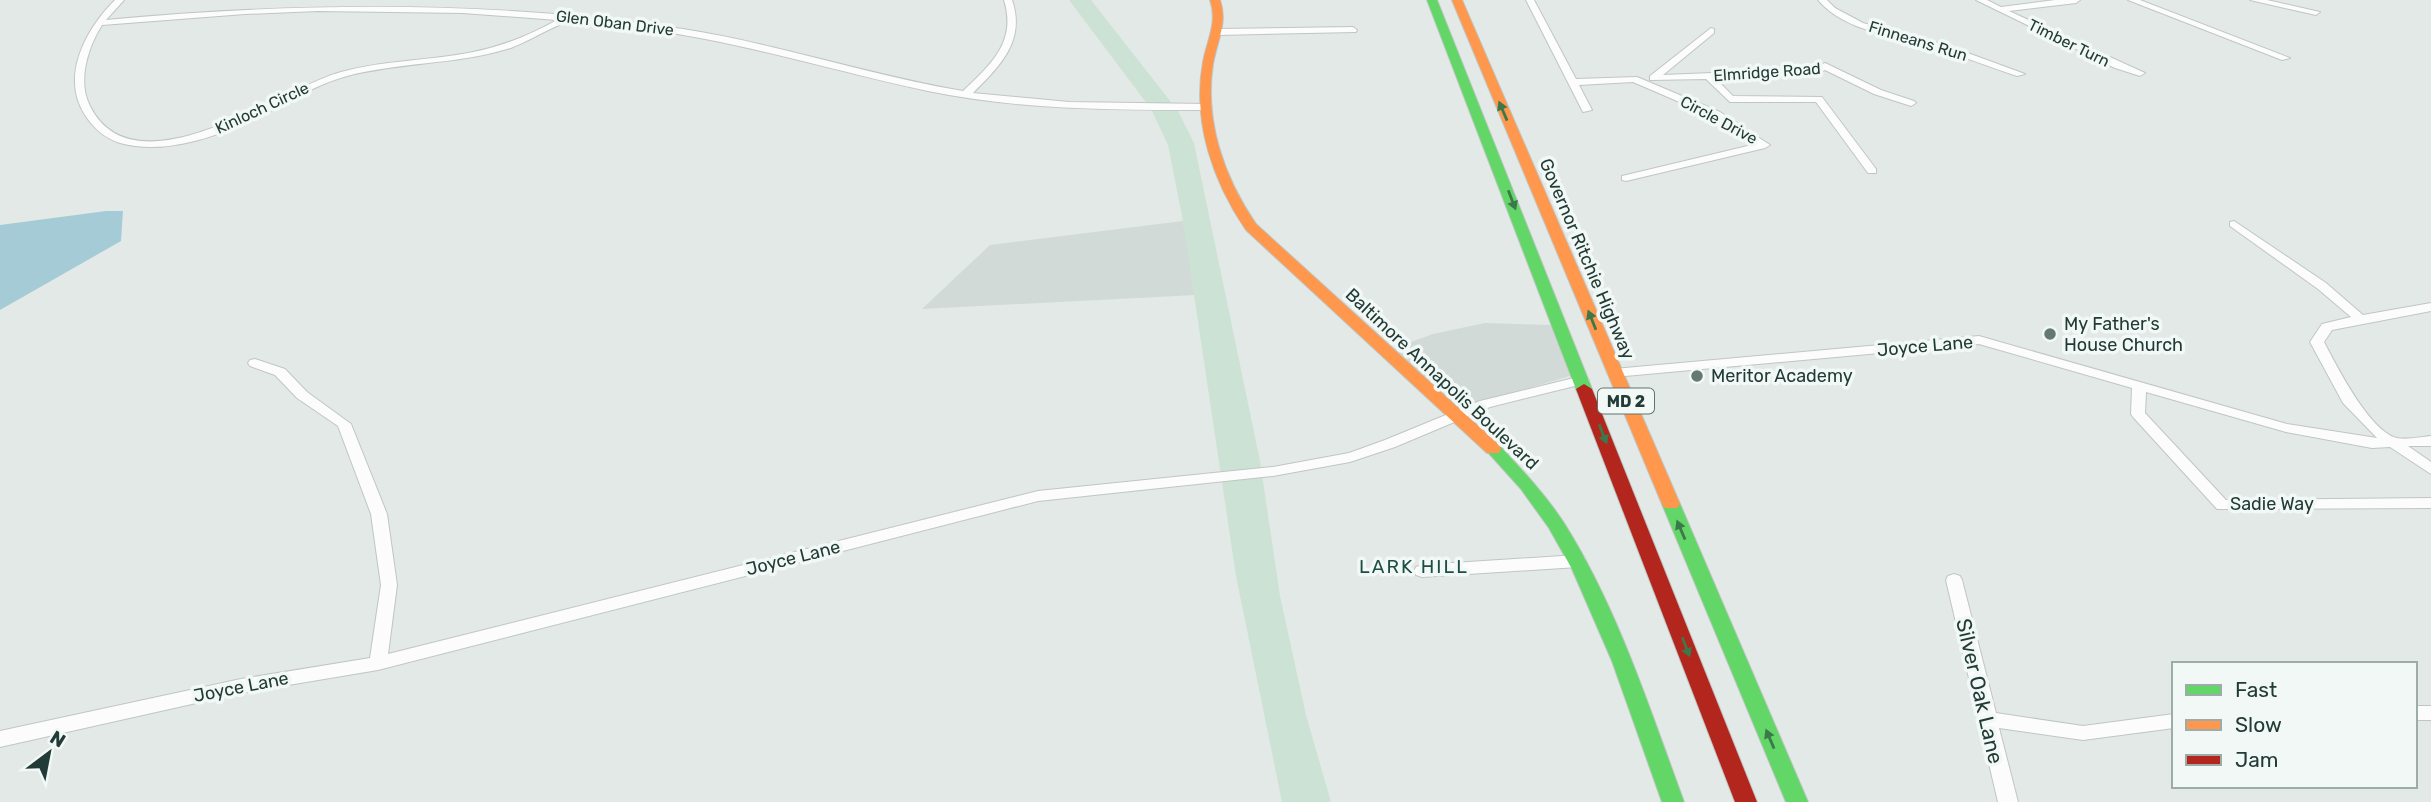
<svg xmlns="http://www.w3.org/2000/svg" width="2431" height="802" font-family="Rubik,sans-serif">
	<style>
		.built { fill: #d1dad6 }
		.green { fill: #cce2d4 }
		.water { fill: #a5ccd6 }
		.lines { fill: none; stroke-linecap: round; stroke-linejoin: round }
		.street-casing { stroke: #c0c6c3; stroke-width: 2 }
		.fast-casing { stroke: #bfc6c4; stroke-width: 2 }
		.slow-casing { stroke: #bfc6c4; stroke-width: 2 }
		.jam-casing { stroke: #bfc6c4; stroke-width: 2 }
		.street { fill: #fbfcfb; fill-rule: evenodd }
		.fast { fill: #63d668; fill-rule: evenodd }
		.slow { fill: #ff974d; fill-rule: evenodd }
		.jam { fill: #b3261e; fill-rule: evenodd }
		.oneway { fill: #3c794a }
		.poi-dot { fill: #667874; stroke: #f1f8f5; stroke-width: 2.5 }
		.labels { text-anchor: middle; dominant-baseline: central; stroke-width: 7; stroke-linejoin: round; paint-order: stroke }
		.far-street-label { font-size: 16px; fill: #223b36; stroke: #f1f8f5 }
		.shield { fill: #f1f8f5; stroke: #60746f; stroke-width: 2 }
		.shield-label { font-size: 16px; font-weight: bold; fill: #223b36 }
		.street-label { font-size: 18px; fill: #223b36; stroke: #f1f8f5 }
		.poi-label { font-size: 18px; fill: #223b36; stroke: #f1f8f5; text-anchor: start }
		.neighbourhood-label { font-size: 19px; letter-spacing: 2px; fill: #1e4d45; stroke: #f1f8f5 }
		.near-street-label { font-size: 21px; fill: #223b36; stroke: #f1f8f5 }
	</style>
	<rect width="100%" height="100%" fill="#e3e9e6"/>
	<!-- built -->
	<g class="built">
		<path d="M1183 221 1195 295 922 309 990 245Z"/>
		<path d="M1485 323 1551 325 1570 376 1460 408 1392 349 1433 334Z"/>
	</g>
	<!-- green -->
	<path class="green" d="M1069 0H1091L1178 111 1194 143 1260 461 1280 596 1306 715 1331 802H1282L1236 576 1183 221 1168 145 1151 109Z"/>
	<!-- water -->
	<path class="water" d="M106 211H123L121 241 0 310V225Z"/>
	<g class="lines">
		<!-- street casing -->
		<g class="street-casing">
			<g id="street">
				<path d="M115 0H124L106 20C298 2 493 0 683 29 778 44 869 75 963 91 991 64 1017 42 1004 0H1012C1026 41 1000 66 973 93L1069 102 1207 104 1212 107 1207 110C1114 110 1020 110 928 91 833 71 740 41 643 29 620 26 595 20 572 21 561 21 523 45 507 49 454 65 399 62 347 76 317 84 291 101 264 114 223 135 166 156 120 143 105 138 94 129 85 115 60 76 86 29 115 0ZM318 11 463 13 557 20C530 35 503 46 473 52 429 61 384 60 341 72 281 88 135 196 90 106 77 81 88 47 102 25L245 14Z"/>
				<path d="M1526 0H1534L1576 79 1637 77 1720 112 1770 145 1765 148 1626 181 1622 180V176L1756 144 1712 116 1633 82 1579 85 1592 110 1583 112Z"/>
				<path d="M1818 0H1827L1835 8 1863 23 1946 45 2025 74 2017 76C1989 67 1963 56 1935 48 1896 35 1846 33 1818 0Z"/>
				<path d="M1976 0H1987L2001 7 2055 0H2080L2076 3 2009 11 2145 73 2140 76 2115 68Z"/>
				<path d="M2128 0H2140L2290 58 2282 60Z"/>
				<path d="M2250 0H2267L2320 12 2316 15Z"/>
				<path d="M1353 27 1357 30 1356 32 1218 35 1214 32 1218 29Z"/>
				<path d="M1711 28 1714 29V33L1663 75 1811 69 1825 63 1881 90 1914 101 1916 103 1911 106 1874 94 1825 70 1813 75 1716 79 1733 96 1822 97 1876 169V173H1868L1816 102H1730L1706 79 1650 80V76Z"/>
				<path d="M2234 221 2326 283 2363 315 2431 303V311L2332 330 2324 342C2336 365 2370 432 2397 438 2407 440 2421 437 2431 436V446H2408L2431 462V474L2390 447 2372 448 2286 432 2146 392 2145 413 2226 500 2431 498V508L2217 509 2133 417 2131 414 2132 388 1979 344 1614 377 1607 373 1614 369 1979 336 2287 424 2377 438 2343 403 2310 342 2322 324 2351 317 2318 289 2230 226V222Z"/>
				<path d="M255 359 285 369 307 392 351 424 387 514 397 585 388 654 1038 491 1273 467 1349 453 1385 440 1480 401 1582 376 1589 380 1587 383 1490 407 1395 447 1350 462 1273 476 1038 501 378 670 241 693 0 747V731L241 679 370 658 381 585 371 514 338 426 297 398 275 375 250 366 248 363 250 360Z"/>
				<path d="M1578 555 1584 557 1586 561 1584 565 1578 567 1422 577 1416 575 1414 571 1416 567 1422 565Z"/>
				<path d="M1954 574 1960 576 1962 580 1996 713 2083 726 2174 714V728L2083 740 1999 728 2018 802H1998L1946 580 1948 576Z"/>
				<rect x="2415" y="706" width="16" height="14"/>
			</g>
		</g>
		<!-- fast casing -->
		<g class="fast-casing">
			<g id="fast">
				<path d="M1427 0H1437L1592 389 1590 392H1578L1576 389Z"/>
				<path d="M1493 444 1499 445C1522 470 1545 494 1564 523 1618 609 1649 707 1684 802H1662L1612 661 1572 569 1549 528 1521 489 1485 449Z"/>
				<path d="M1671 498 1677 500 1680 504 1808 802H1786L1662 504 1665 500Z"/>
			</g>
		</g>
		<!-- slow casing -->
		<g class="slow-casing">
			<g id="slow">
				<path d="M1210 0H1220C1228 23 1217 41 1213 64 1204 121 1224 177 1256 224L1499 445 1501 449 1499 453H1487L1246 230C1213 181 1192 122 1203 62 1207 40 1218 23 1210 0Z"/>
				<path d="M1452 0H1462L1680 504 1677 508H1665L1662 504Z"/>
			</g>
		</g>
		<!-- jam casing -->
		<g class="jam-casing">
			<path id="jam" d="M1584 384 1592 389 1757 802H1735L1576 389Z"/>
		</g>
		<!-- street -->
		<use href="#street" class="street"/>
		<!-- fast -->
		<use href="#fast" class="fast"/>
		<!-- slow -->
		<use href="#slow" class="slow"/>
		<!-- jam -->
		<use href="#jam" class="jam"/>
	</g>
	<!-- one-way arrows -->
	<defs><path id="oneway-solid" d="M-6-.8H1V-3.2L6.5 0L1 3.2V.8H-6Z" transform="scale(1.75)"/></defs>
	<g class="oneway">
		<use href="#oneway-solid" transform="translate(1503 111) rotate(-113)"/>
		<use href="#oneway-solid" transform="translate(1512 200) rotate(69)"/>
		<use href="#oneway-solid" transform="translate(1592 320) rotate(-112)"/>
		<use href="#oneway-solid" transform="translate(1603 434) rotate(69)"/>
		<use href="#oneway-solid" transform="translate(1681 530) rotate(-113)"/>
		<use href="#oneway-solid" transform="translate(1686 647) rotate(69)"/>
		<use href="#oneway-solid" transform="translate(1770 739) rotate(-113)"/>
	</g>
	<!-- markers -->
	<g class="poi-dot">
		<circle cx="2050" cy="334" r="7"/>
		<circle cx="1697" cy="376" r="7"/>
	</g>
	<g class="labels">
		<!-- far-street labels -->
		<g class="far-street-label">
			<text transform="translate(615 23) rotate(7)">Glen Oban Drive</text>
			<text transform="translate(1918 41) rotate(17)">Finneans Run</text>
			<text transform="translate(2069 43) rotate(26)">Timber Turn</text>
			<text transform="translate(1767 72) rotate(-4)">Elmridge Road</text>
			<text transform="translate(262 108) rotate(-25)">Kinloch Circle</text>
			<text transform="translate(1719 120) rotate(28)">Circle Drive</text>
		</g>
		<!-- shield labels -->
		<rect class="shield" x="1598" y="388.5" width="56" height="25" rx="5"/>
		<g class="shield-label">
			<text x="1626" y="401">MD 2</text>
		</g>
		<!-- street labels -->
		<g class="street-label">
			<text transform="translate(1587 259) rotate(67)">Governor Ritchie Highway</text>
			<text transform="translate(1925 346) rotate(-5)">Joyce Lane</text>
			<text transform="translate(1442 379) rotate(43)">Baltimore Annapolis Boulevard</text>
			<text x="2272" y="504">Sadie Way</text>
			<text transform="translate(793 558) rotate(-14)">Joyce Lane</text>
			<text transform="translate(241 687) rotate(-11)">Joyce Lane</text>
		</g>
		<!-- poi labels -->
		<g class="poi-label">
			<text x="2064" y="324">My Father's<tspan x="2064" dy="21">House Church</tspan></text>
			<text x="1711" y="376">Meritor Academy</text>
		</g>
		<!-- neighbourhood labels -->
		<g class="neighbourhood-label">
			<text x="1414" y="566">LARK HILL</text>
		</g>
		<!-- near-street labels -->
		<g class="near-street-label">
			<text transform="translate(1980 691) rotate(77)">Silver Oak Lane</text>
		</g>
	</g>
	<!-- legend -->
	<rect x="2172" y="662" width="245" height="126" fill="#f1f8f5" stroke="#9eaca9" stroke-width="2"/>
	<rect x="2186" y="685" width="35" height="10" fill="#63d668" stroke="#9eaca9" stroke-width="2"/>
	<text x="2235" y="697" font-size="21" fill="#223b36">Fast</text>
	<rect x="2186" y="720" width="35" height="10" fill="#ff974d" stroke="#9eaca9" stroke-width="2"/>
	<text x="2235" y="732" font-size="21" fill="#223b36">Slow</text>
	<rect x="2186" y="755" width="35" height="10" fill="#b3261e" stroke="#9eaca9" stroke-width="2"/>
	<text x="2235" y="767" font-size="21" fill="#223b36">Jam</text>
	<!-- north arrow -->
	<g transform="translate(49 753) rotate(32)" stroke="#f1f8f5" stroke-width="5" paint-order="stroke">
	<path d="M0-5L12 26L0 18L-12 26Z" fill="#223b36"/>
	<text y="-10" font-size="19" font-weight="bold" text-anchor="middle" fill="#223b36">N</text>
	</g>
</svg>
